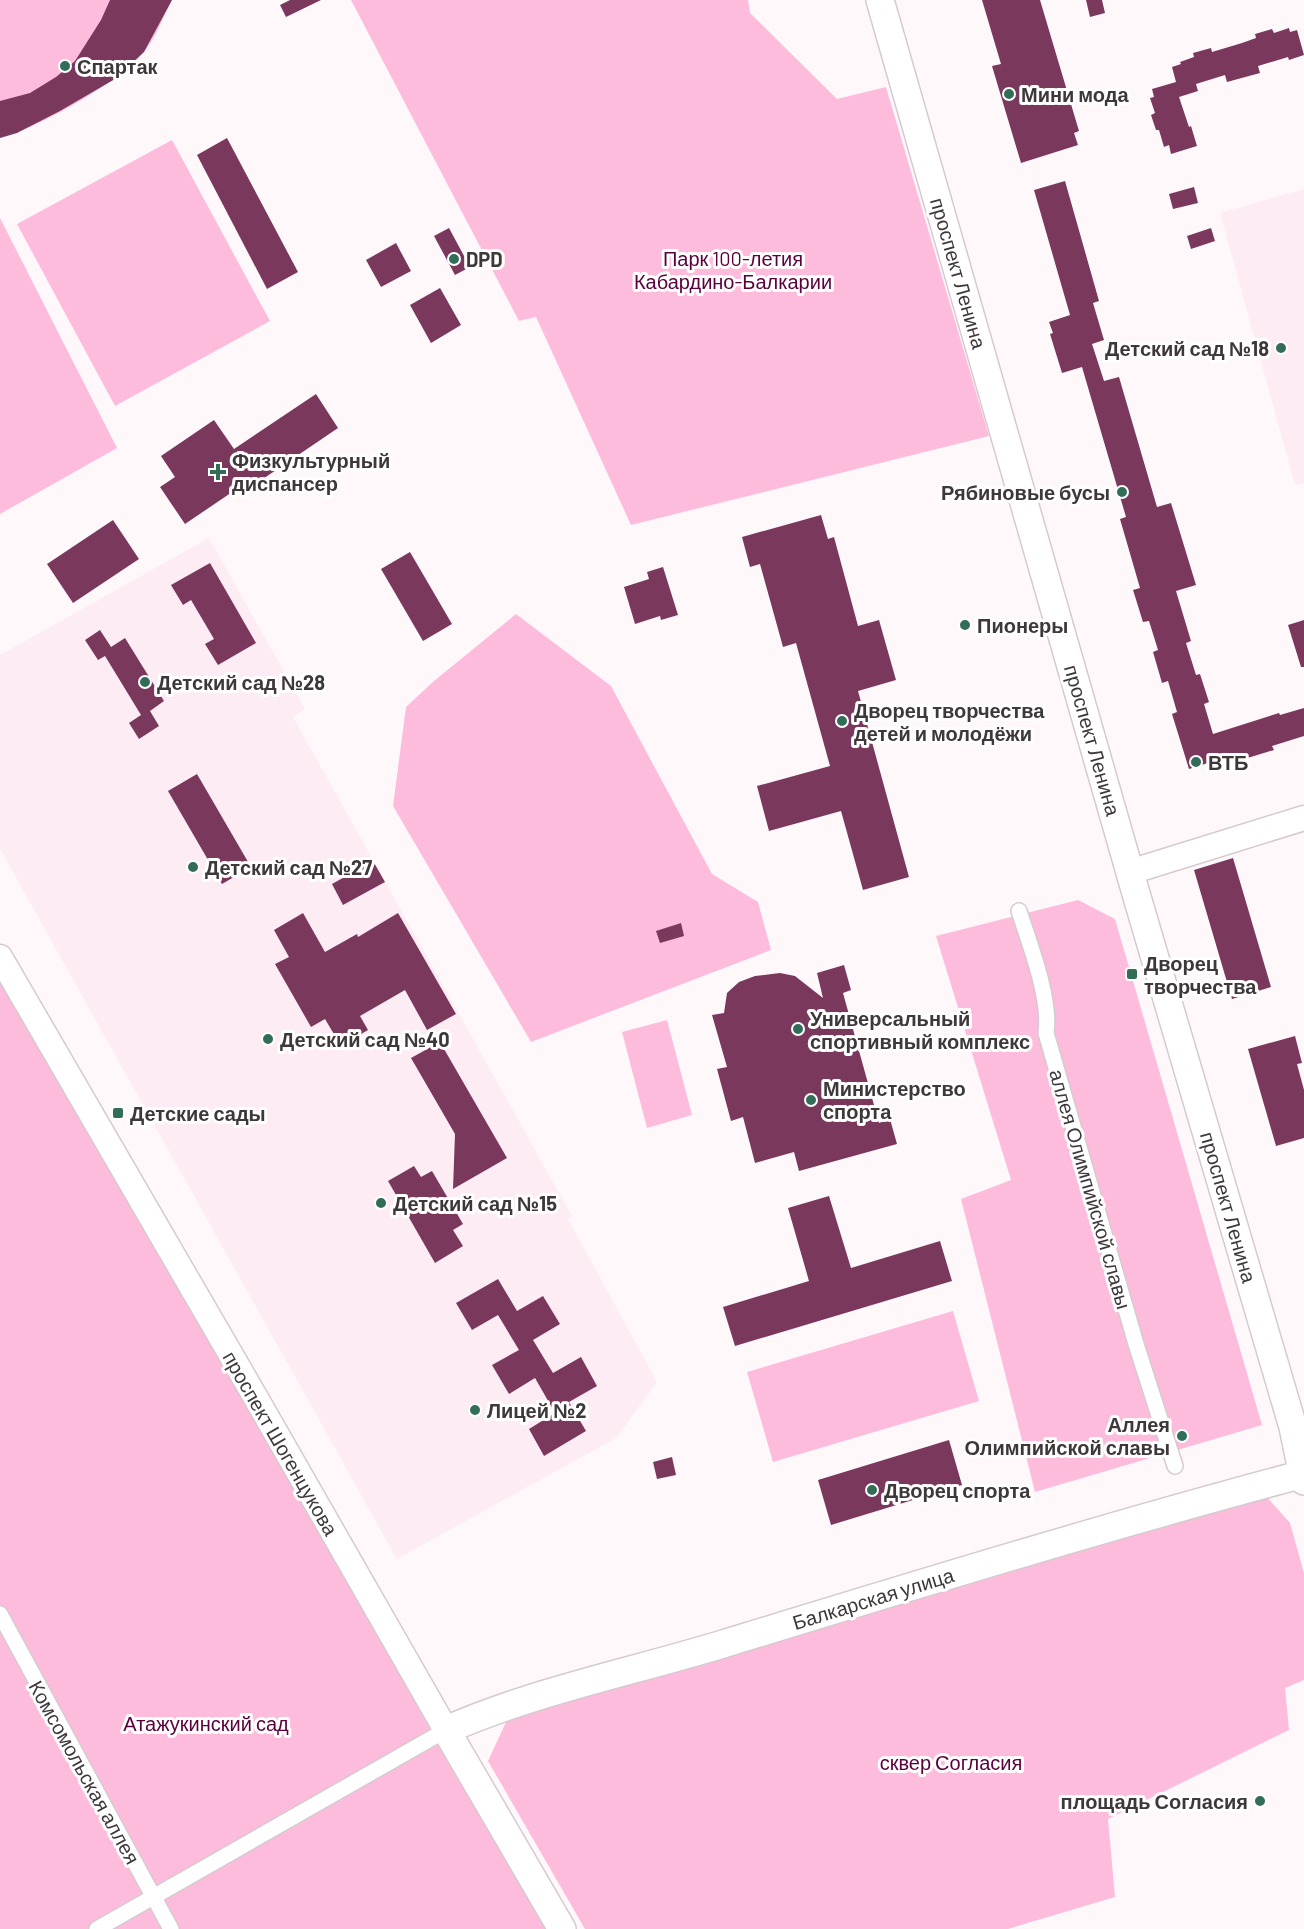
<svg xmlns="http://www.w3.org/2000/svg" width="1304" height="1929" font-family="Barlow,sans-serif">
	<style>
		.built { fill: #feecf5 }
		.green { fill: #febcdd }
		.building { fill: #7a385d }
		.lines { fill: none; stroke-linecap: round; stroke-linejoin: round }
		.pedestrian-casing { stroke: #d7c9d0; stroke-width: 18 }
		.tertiary-casing { stroke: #d7c9d0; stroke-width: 27 }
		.secondary-casing { stroke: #d7c9d0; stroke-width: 30 }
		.pedestrian { stroke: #fff; stroke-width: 15 }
		.tertiary { stroke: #fff; stroke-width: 24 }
		.secondary { stroke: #fff; stroke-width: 27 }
		.poi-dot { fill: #326d58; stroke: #fff; stroke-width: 2 }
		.labels { text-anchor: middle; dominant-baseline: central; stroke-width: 6; stroke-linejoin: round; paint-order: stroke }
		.poi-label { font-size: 20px; font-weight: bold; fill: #3e383b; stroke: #fff; text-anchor: start }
		.park-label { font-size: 20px; fill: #5a003c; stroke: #fff }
		.street-label { font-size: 20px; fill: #3e383b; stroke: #fff }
	</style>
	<rect width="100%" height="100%" fill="#fef8fb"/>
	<!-- built -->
	<g class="built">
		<path d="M1304 189V483L1295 485 1220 213Z"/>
		<path d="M209 538 305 709 293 717 572 1216 568 1219 657 1382 616 1438 397 1559 0 849V655Z"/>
	</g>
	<!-- green -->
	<g class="green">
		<path d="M0 0H172C163 17 156 38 143 53 116 84 40 127 0 138Z"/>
		<path d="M351 0H748L750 13 837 99 886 87 989 436 631 525 536 317 519 321Z"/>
		<path d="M172 140 270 321 115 406 17 224Z"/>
		<path d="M0 218 117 448 0 514Z"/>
		<path d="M516 614 611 686 712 874 758 902 771 950 531 1042 393 806 406 707 434 681Z"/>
		<path d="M1078 900 1115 919 1262 1425 1035 1492 961 1199 1011 1180 936 936Z"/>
		<path d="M0 957 562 1929H0Z"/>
		<path d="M667 1020 692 1115 647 1128 622 1032Z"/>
		<path d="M953 1311 979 1401 773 1462 747 1372Z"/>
		<path d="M1265 1495 1290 1523 1304 1573V1680L1285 1688 1289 1730 1108 1819 1115 1897 1008 1929H585L488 1761 507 1720Z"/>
	</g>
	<!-- building -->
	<g class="building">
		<path d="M110 0H172L144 52 115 79 60 111 17 133 0 138V101L30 93 56 77 75 61 101 20Z"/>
		<path d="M290 0H321L286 17 280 5Z"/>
		<path d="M982 0H1040L1079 131 1074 133 1078 145 1021 163 992 66 1001 64Z"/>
		<path d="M1086 0H1102L1105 13 1090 17Z"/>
		<path d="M1289 28 1290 32 1297 30 1304 55 1289 60 1288 57 1258 66 1260 73 1227 82 1225 75 1196 84 1198 91 1179 97 1189 127 1191 126 1197 146 1171 154 1169 145 1164 147 1159 130H1156L1151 115 1155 113 1150 98 1154 97 1152 89 1176 82 1172 67 1181 64 1180 62 1194 57 1193 53 1211 48 1212 52 1242 43 1256 38 1255 34 1272 29 1274 33Z"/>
		<path d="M227 138 298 272 267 289 197 155Z"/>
		<path d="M1065 181 1099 301 1093 303 1104 340 1092 344 1104 381 1119 377 1157 507 1171 503 1196 585 1176 591 1191 641 1186 643 1196 675 1200 674 1209 702 1204 704 1213 734 1279 713 1280 715 1304 708V736L1272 746 1274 750 1241 760 1239 753 1189 769 1172 714 1177 712 1168 681 1162 683 1153 652 1158 650 1149 621 1143 622 1133 590 1140 588 1120 519 1126 517 1082 367 1062 373 1050 334 1053 333 1049 322 1070 315 1034 190Z"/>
		<path d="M1194 187 1198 203 1173 209 1169 194Z"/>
		<path d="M449 228 470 267 455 275 434 236Z"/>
		<path d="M1211 228 1215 241 1191 249 1187 236Z"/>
		<path d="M396 243 411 271 381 287 366 260Z"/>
		<path d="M440 288 461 325 431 343 410 305Z"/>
		<path d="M316 394 338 428 248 489 244 484 185 524 160 487 175 477 161 456 214 420 234 449Z"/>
		<path d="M821 515 828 539 834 537 858 626 879 620 896 680 858 691 909 877 863 890 841 811 769 831 757 786 830 766 796 643 783 647 760 564 750 567 742 537Z"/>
		<path d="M113 520 139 559 73 603 47 564Z"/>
		<path d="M410 552 452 624 423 641 381 569Z"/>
		<path d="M210 563 256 643 218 665 205 644 214 639 191 600 183 605 171 585Z"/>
		<path d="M663 567 678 615 661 620 660 616 635 624 624 587 649 579 647 572Z"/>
		<path d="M1304 620V667H1301L1288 625Z"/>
		<path d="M100 630 111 647 125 638 164 701 150 711 159 726 139 739 129 723 141 715 105 656 98 660 85 640Z"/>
		<path d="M197 774 251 867 222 884 168 791Z"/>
		<path d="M1233 858 1271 987 1232 999 1194 870Z"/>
		<path d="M373 861 385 882 343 905 332 884Z"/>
		<path d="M303 913 325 952 357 934 358 937 398 913 456 1014 427 1030 405 990 360 1016 368 1030 341 1046 325 1019 311 1027 275 964 289 957 274 930Z"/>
		<path d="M681 923 684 936 660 943 656 931Z"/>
		<path d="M844 965 851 990 843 993 879 1123 890 1119 897 1144 799 1171 794 1152 755 1163 743 1117 731 1121 717 1069 727 1067 712 1015 724 1013 727 993 739 982 755 976 780 973 795 976 823 998 817 973Z"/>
		<path d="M1295 1036 1302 1063 1297 1064 1304 1090V1138L1276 1146 1248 1049Z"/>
		<path d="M440 1042 507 1158 453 1189 455 1134 411 1058Z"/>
		<path d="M414 1166 421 1177 432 1171 463 1224 453 1230 463 1246 435 1263 388 1181Z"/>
		<path d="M829 1196 851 1268 940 1241 952 1281 735 1346 723 1307 809 1281 788 1208Z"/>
		<path d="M498 1279 517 1311 543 1296 560 1324 533 1340 553 1373 581 1357 597 1386 569 1402 586 1431 544 1456 529 1429 555 1413 535 1378 509 1394 492 1365 519 1350 498 1315 472 1330 456 1303Z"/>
		<path d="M949 1440 962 1485 831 1525 818 1480Z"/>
		<path d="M672 1457 676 1475 657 1479 653 1462Z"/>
	</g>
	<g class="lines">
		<!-- pedestrian casing -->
		<g class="pedestrian-casing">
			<g id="pedestrian">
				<path d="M1019 911C1030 945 1051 999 1046 1033L1136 1344 1175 1466"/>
				<path d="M0 1614 171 1929"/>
				<path d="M97 1929 446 1730"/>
			</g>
		</g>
		<!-- tertiary casing -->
		<g class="tertiary-casing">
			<g id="tertiary">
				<path d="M1130 872 1304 818"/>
				<path d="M0 957 256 1398 446 1730"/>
			</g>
		</g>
		<!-- secondary casing -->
		<g class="secondary-casing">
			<g id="secondary">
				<path d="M880 0 1137 897 1293 1427 1304 1481"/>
				<path d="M562 1929 446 1730C535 1691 631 1672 723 1644 916 1585 1108 1526 1303 1474"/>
			</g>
		</g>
		<!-- pedestrian -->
		<use href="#pedestrian" class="pedestrian"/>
		<!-- tertiary -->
		<use href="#tertiary" class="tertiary"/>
		<!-- secondary -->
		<use href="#secondary" class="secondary"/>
	</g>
	<!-- markers -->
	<g class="poi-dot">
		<circle cx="65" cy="66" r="6"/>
		<circle cx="1009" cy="94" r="6"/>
		<circle cx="454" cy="259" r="6"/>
		<circle cx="1281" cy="348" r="6"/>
		<path d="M215 463h6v6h6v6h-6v6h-6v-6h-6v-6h6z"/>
		<circle cx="1122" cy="492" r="6"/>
		<circle cx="965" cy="625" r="6"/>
		<circle cx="145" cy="682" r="6"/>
		<circle cx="842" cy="721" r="6"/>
		<circle cx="1196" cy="762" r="6"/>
		<circle cx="193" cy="867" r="6"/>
		<rect x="1126" y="968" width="12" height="12" rx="3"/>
		<circle cx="798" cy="1029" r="6"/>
		<circle cx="268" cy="1039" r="6"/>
		<circle cx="811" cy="1100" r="6"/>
		<rect x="112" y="1107" width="12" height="12" rx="3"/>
		<circle cx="381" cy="1203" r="6"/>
		<circle cx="475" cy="1410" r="6"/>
		<circle cx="1182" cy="1436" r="6"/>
		<circle cx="872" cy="1490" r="6"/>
		<circle cx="1260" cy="1801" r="6"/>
	</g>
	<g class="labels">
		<!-- poi labels -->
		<g class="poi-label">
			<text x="77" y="66">Спартак</text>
			<text x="1021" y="94">Мини мода</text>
			<text x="466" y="259">DPD</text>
			<text x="1269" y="348" text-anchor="end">Детский сад №18</text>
			<text x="232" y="460">Физкультурный<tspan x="232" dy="23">диспансер</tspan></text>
			<text x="1110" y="492" text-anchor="end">Рябиновые бусы</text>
			<text x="977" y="625">Пионеры</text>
			<text x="157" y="682">Детский сад №28</text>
			<text x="854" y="710">Дворец творчества<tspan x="854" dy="23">детей и молодёжи</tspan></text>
			<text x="1208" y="762">ВТБ</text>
			<text x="205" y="867">Детский сад №27</text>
			<text x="1144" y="963">Дворец<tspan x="1144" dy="23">творчества</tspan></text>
			<text x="810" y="1018">Универсальный<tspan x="810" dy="23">спортивный комплекс</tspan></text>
			<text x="280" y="1039">Детский сад №40</text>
			<text x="823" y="1088">Министерство<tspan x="823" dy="23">спорта</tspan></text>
			<text x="130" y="1113">Детские сады</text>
			<text x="393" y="1203">Детский сад №15</text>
			<text x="487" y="1410">Лицей №2</text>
			<text x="1170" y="1424" text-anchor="end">Аллея<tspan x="1170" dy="23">Олимпийской славы</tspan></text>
			<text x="884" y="1490">Дворец спорта</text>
			<text x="1248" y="1801" text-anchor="end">площадь Согласия</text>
		</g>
		<!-- park labels -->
		<g class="park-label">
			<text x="733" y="258">Парк 100-летия<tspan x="733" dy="23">Кабардино-Балкарии</tspan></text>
			<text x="206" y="1723">Атажукинский сад</text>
			<text x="951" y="1762">сквер Согласия</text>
		</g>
		<!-- street labels -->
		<g class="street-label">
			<text transform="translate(959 273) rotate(74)">проспект Ленина</text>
			<text transform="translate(1093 740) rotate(74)">проспект Ленина</text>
			<text transform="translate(1091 1189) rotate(74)">аллея Олимпийской славы</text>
			<text transform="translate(1229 1207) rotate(74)">проспект Ленина</text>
			<text transform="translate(281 1443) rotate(60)">проспект Шогенцукова</text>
			<text transform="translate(873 1598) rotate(-17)">Балкарская улица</text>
			<text transform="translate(85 1772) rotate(61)">Комсомольская аллея</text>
		</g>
	</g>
</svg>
